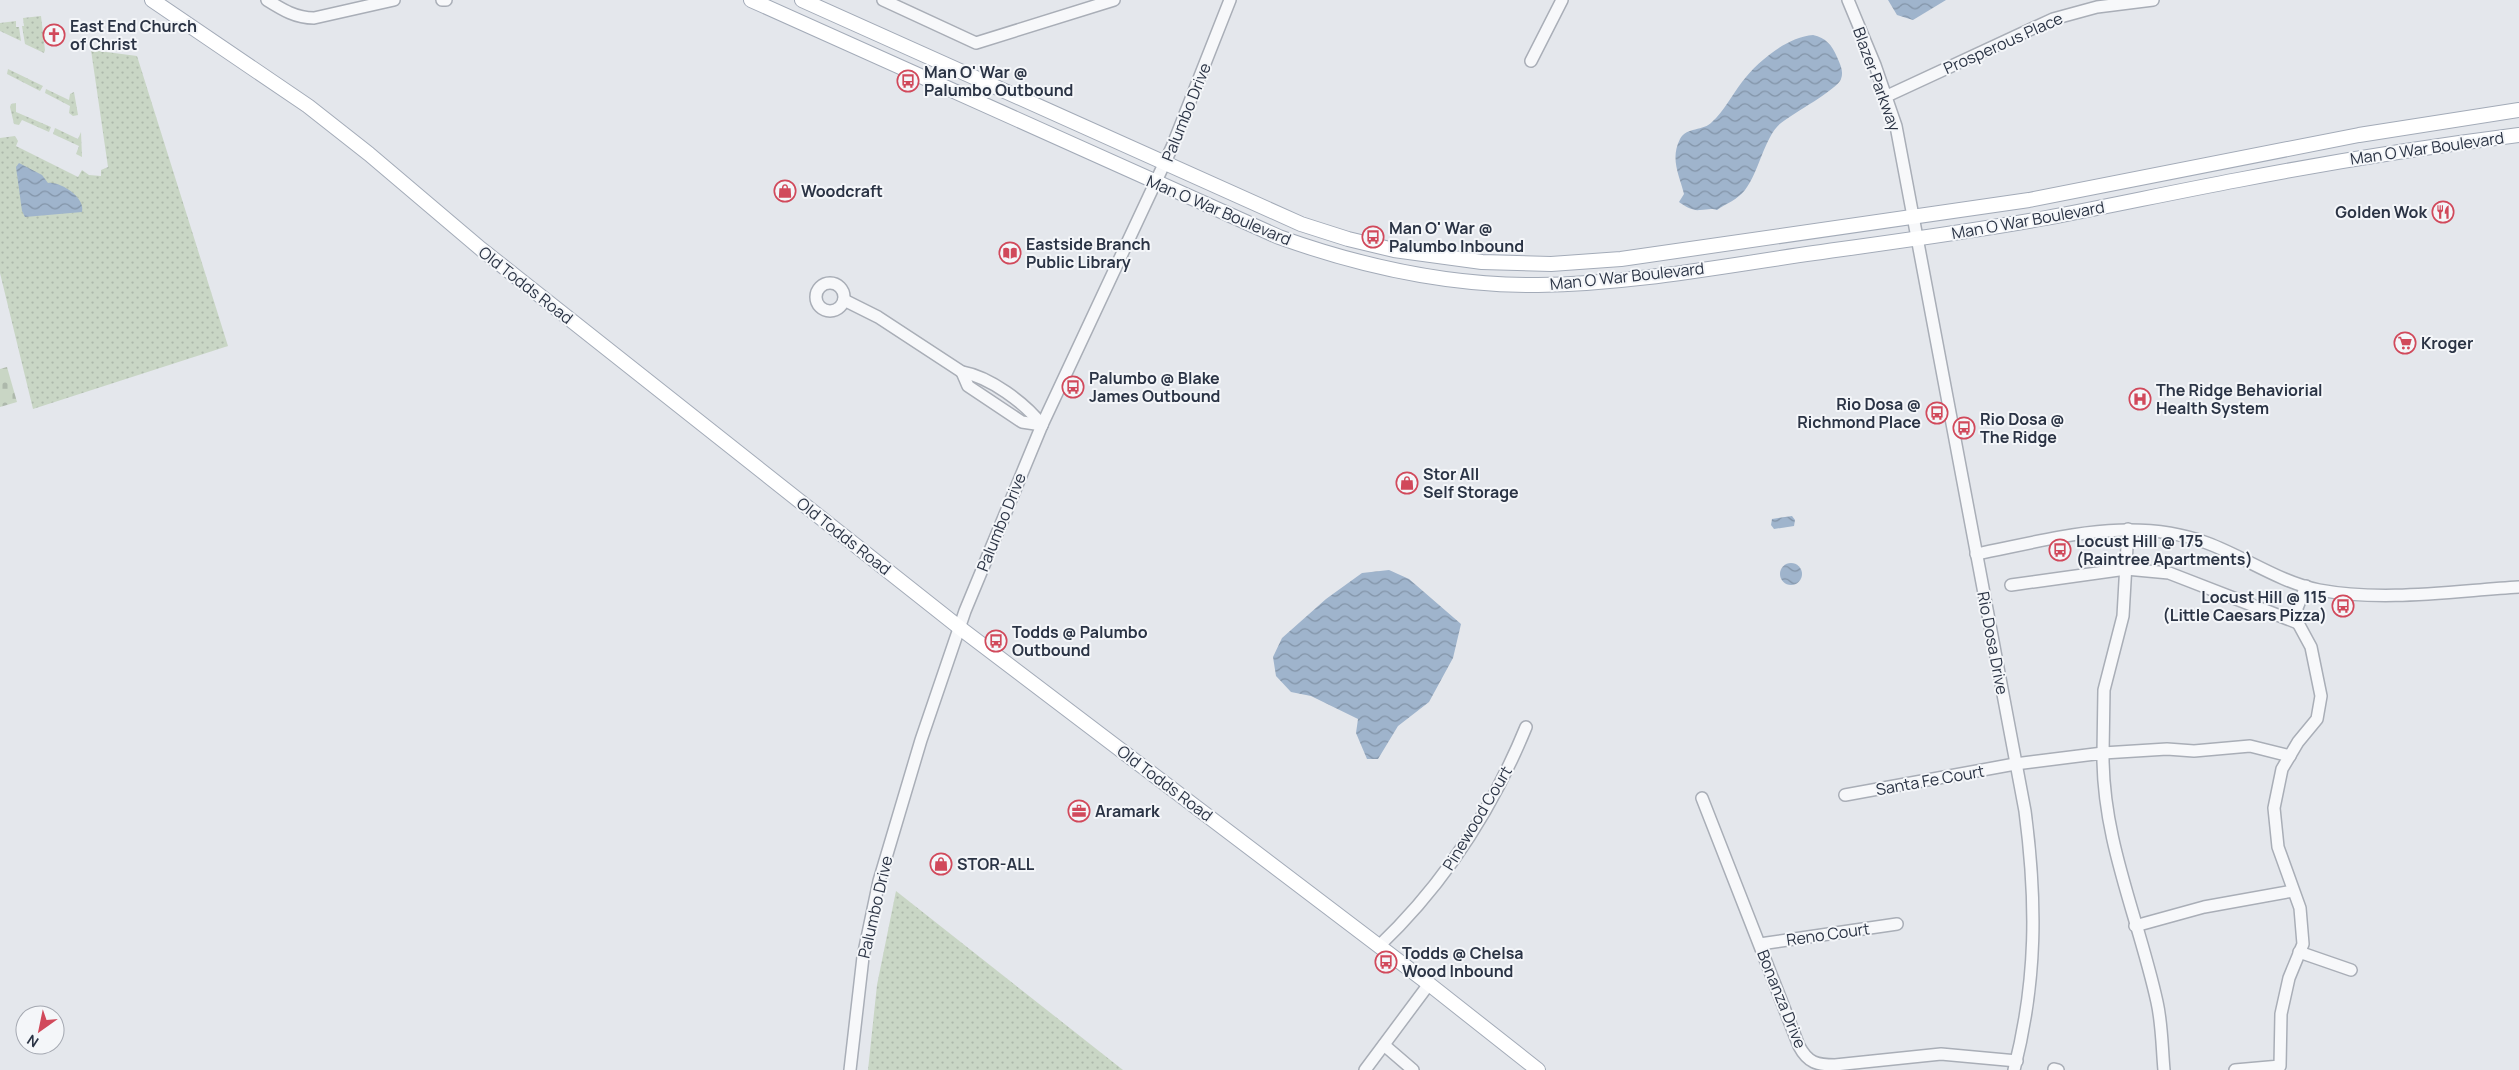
<svg xmlns="http://www.w3.org/2000/svg" width="2519" height="1070" font-family="Manrope,sans-serif">
	<style>
		.green { fill: url(#green-dots) }
		.cemetery { fill: url(#cemetery-stones) }
		.water { fill: url(#water-waves) }
		.lines { fill: none; stroke-linecap: round; stroke-linejoin: round }
		.minor-casing { stroke: #a9aeb7; stroke-width: 14 }
		.major-casing { stroke: #a3abb8; stroke-width: 16 }
		.minor { stroke: #f7f8fa; stroke-width: 11 }
		.major { stroke: #fff; stroke-width: 14 }
		.labels { text-anchor: middle; dominant-baseline: central; stroke-width: 4; stroke-linejoin: round; paint-order: stroke }
		.poi-label { font-size: 16px; font-weight: bold; fill: #2b3445; stroke: #f4f6f9; text-anchor: start }
		.street-label { font-size: 16px; fill: #2b3445; stroke: #f4f6f9 }
	</style>
	<defs>
		<pattern id="green-dots" width="8" height="8" patternUnits="userSpaceOnUse" patternTransform="scale(1.25)"><rect width="8" height="8" fill="#c9d6c5"/><path d="M2 2h.1M6 6h.1" fill="none" stroke="#adb8ab" stroke-width="1.8" stroke-linecap="round"/></pattern>
		<pattern id="cemetery-stones" width="16" height="16" patternUnits="userSpaceOnUse" patternTransform="scale(1.25)"><rect width="16" height="16" fill="#c9d6c5"/><path d="M2 7V4a2 2 0 0 1 4 0v3zM10 15v-3a2 2 0 0 1 4 0v3z" fill="#adb8ab"/></pattern>
		<pattern id="water-waves" width="16" height="10" patternUnits="userSpaceOnUse" patternTransform="scale(1.25)"><rect width="16" height="10" fill="#9fb4cc"/><path d="M0 5q4-4 8 0t8 0" fill="none" stroke="#8293a7"/></pattern>
	</defs>
	<rect width="100%" height="100%" fill="#e4e7ec"/>
	<!-- green -->
	<g class="green">
		<path d="M41 16 45 50 44 53 25 44 22 26H24L23 18Z"/>
		<path d="M16 21V27H19L21 41 0 31V23Z"/>
		<path d="M91 50 137 56 228 346 33 409 0 273V138L15 136 18 141 16 146 78 177 82 170 89 175 101 176V170L108 167Z"/>
		<path d="M8 69 43 86 40 91 7 74Z"/>
		<path d="M46 89 69 100 70 94 74 92 78 115 73 116 69 113 70 106 45 93Z"/>
		<path d="M16 103V112L51 127 49 132 22 120 19 125 14 124 10 107 11 104Z"/>
		<path d="M55 128 78 139 81 132 82 157 76 154 79 146 53 134Z"/>
		<path d="M896 891 1123 1070H868L877 985Z"/>
	</g>
	<!-- cemetery -->
	<path class="cemetery" d="M7 367 17 402 0 407V369Z"/>
	<!-- water -->
	<g class="water">
		<path d="M1888 0H1946L1913 20 1897 15Z"/>
		<path d="M1813 35C1826 38 1832 45 1837 57 1840 64 1844 71 1841 79 1838 89 1792 114 1781 123 1764 137 1759 173 1745 190 1737 200 1727 203 1717 210 1710 208 1707 210 1700 210 1692 211 1685 206 1679 202L1684 194C1679 174 1670 159 1680 139 1686 127 1704 131 1712 122 1724 111 1732 95 1742 82 1758 61 1787 37 1813 35Z"/>
		<path d="M19 163 42 175 48 183C60 181 86 198 82 212L25 217 22 211 16 167Z"/>
		<path d="M1792 516 1795 520 1794 526 1774 529 1771 525 1772 519Z"/>
		<circle cx="1791" cy="574" r="11"/>
		<path d="M1389 570 1409 579 1461 624 1453 658 1429 702 1398 726 1378 759H1367L1356 733 1358 719 1311 696 1291 692 1276 676 1273 657 1282 638 1326 599 1362 573Z"/>
	</g>
	<g class="lines">
		<!-- minor casing -->
		<g class="minor-casing">
			<g id="minor">
				<path d="M267 0C283 10 296 18 314 18L394 0"/>
				<path d="M442 0H446"/>
				<path d="M883 0 976 43 1114 0"/>
				<path d="M1848 0 1875 65 1896 126 2025 811C2037 902 2037 980 2014 1070"/>
				<path d="M1531 61 1562 0"/>
				<path d="M1887 96 2053 19 2097 7 2153 0"/>
				<circle cx="830" cy="297" r="14"/>
				<path d="M844 300 878 317 962 372C990 377 1025 403 1042 425"/>
				<path d="M962 372 968 386 1022 422 1042 425"/>
				<path d="M2128 529 2123 616 2104 690 2103 753 2167 749 2194 751 2250 746 2290 756"/>
				<path d="M1976 554C2053 539 2131 515 2207 543 2245 557 2279 582 2319 590 2384 602 2453 591 2519 587"/>
				<path d="M2011 585 2126 569 2169 573 2298 623"/>
				<path d="M1845 795 2015 764 2103 753C2102 840 2139 919 2157 1002 2162 1024 2162 1048 2164 1070"/>
				<path d="M1702 798 1799 1046C1808 1063 1817 1065 1835 1065L1941 1054 2017 1061"/>
				<path d="M2135 926 2204 907 2293 891"/>
				<path d="M1760 944 1897 924"/>
				<path d="M1379 946C1443 885 1492 810 1526 727"/>
				<path d="M2299 952 2351 970"/>
				<path d="M1384 1045 1413 1070"/>
				<path d="M2054 1069 2058 1070"/>
				<path d="M850 1070 863 957 879 881 921 740 965 611 1042 425 1172 147 1230 0"/>
				<path d="M1365 1070 1429 984"/>
				<path d="M2235 1070 2280 1066 2281 1014 2289 978 2303 944 2300 908 2278 847 2274 808 2282 769 2298 742 2317 719 2321 696 2311 647 2298 623 2297 608 2306 586"/>
			</g>
		</g>
		<!-- major casing -->
		<g class="major-casing">
			<g id="major">
				<path d="M152 0 308 106 369 154 481 249 960 628 1429 984 1538 1070"/>
				<path d="M751 0 1279 237C1363 267 1449 286 1538 285 1631 284 1723 266 1814 253 1892 242 1969 232 2046 218 2110 206 2174 192 2238 180 2331 162 2425 147 2519 135"/>
				<path d="M802 0 1301 224 1348 239 1394 250 1482 262 1551 264 1621 259 2029 200 2359 135 2519 110"/>
			</g>
		</g>
		<!-- minor -->
		<use href="#minor" class="minor"/>
		<!-- major -->
		<use href="#major" class="major"/>
	</g>
	<!-- icons -->
	<defs>
		<g id="church-ring" transform="scale(1.125)"><circle r="9.5" fill="#f4f6f9" stroke="#d1495b" stroke-width="1.5"/><path d="M-1.2-6h2.4v3.5h3.3v2.4h-3.3V6h-2.4V-.1h-3.3v-2.4h3.3Z" fill="#d1495b"/></g>
		<g id="bus-ring" transform="scale(1.125)"><circle r="9.5" fill="#f4f6f9" stroke="#d1495b" stroke-width="1.5"/><path d="M-5-6H5V4H4V6H2V4H-2V6H-4V4H-5ZM-3.5-4V0h7V-4ZM-3.5 1.2v1.5H-2V1.2ZM2 1.2v1.5H3.5V1.2Z" fill="#d1495b"/></g>
		<g id="shop-ring" transform="scale(1.125)"><circle r="9.5" fill="#f4f6f9" stroke="#d1495b" stroke-width="1.5"/><path d="M-5-2.5h2.3a2.7 3.5 0 0 1 5.4 0H5L5.5 6h-11ZM-1.5-2.5h3a1.5 2.3 0 0 0-3 0Z" fill="#d1495b"/></g>
		<g id="restaurant-ring" transform="scale(1.125)"><circle r="9.5" fill="#f4f6f9" stroke="#d1495b" stroke-width="1.5"/><path d="M-5-6h1v4h1v-4h1v4h1v-4h1v5L-1.5 .5V6h-2V.5L-5-1ZM5-6V6H3V1.5H1.5Q1.5-4 5-6Z" fill="#d1495b"/></g>
		<g id="library-ring" transform="scale(1.125)"><circle r="9.5" fill="#f4f6f9" stroke="#d1495b" stroke-width="1.5"/><path d="M-6-4Q-3-5.5-.7-3.5V5Q-3 3-6 4ZM6-4Q3-5.5 .7-3.5V5Q3 3 6 4Z" fill="#d1495b"/></g>
		<g id="supermarket-ring" transform="scale(1.125)"><circle r="9.5" fill="#f4f6f9" stroke="#d1495b" stroke-width="1.5"/><path d="M-6-5.5h2.5l.6 2H6L4.5 2H-2.5L-4.4-4H-6ZM-1.5 3.2a1.3 1.3 0 1 0 .1 0ZM3 3.2a1.3 1.3 0 1 0 .1 0Z" fill="#d1495b"/></g>
		<g id="hospital-ring" transform="scale(1.125)"><circle r="9.5" fill="#f4f6f9" stroke="#d1495b" stroke-width="1.5"/><path d="M-5-5h3v3.5h4V-5h3V5h-3V1.5h-4V5h-3Z" fill="#d1495b"/></g>
		<g id="office-ring" transform="scale(1.125)"><circle r="9.5" fill="#f4f6f9" stroke="#d1495b" stroke-width="1.5"/><path d="M-6-3h4V-5.5h4V-3h4V5H-6ZM-1-4.5V-3h2v-1.5ZM-6 0V1H6V0Z" fill="#d1495b"/></g>
	</defs>
	<g fill-rule="evenodd">
		<use href="#church-ring" x="54" y="35"/>
		<use href="#bus-ring" x="908" y="81"/>
		<use href="#shop-ring" x="785" y="191"/>
		<use href="#restaurant-ring" x="2443" y="212"/>
		<use href="#bus-ring" x="1373" y="237"/>
		<use href="#library-ring" x="1010" y="253"/>
		<use href="#supermarket-ring" x="2405" y="343"/>
		<use href="#bus-ring" x="1073" y="387"/>
		<use href="#hospital-ring" x="2140" y="399"/>
		<use href="#bus-ring" x="1937" y="413"/>
		<use href="#bus-ring" x="1964" y="428"/>
		<use href="#shop-ring" x="1407" y="483"/>
		<use href="#bus-ring" x="2060" y="550"/>
		<use href="#bus-ring" x="2343" y="606"/>
		<use href="#bus-ring" x="996" y="641"/>
		<use href="#office-ring" x="1079" y="811"/>
		<use href="#shop-ring" x="941" y="864"/>
		<use href="#bus-ring" x="1386" y="962"/>
	</g>
	<g class="labels">
		<!-- poi labels -->
		<g class="poi-label">
			<text x="70" y="26">East End Church<tspan x="70" dy="18">of Christ</tspan></text>
			<text x="924" y="72">Man O' War @<tspan x="924" dy="18">Palumbo Outbound</tspan></text>
			<text x="801" y="191">Woodcraft</text>
			<text x="2427" y="212" text-anchor="end">Golden Wok</text>
			<text x="1389" y="228">Man O' War @<tspan x="1389" dy="18">Palumbo Inbound</tspan></text>
			<text x="1026" y="244">Eastside Branch<tspan x="1026" dy="18">Public Library</tspan></text>
			<text x="2421" y="343">Kroger</text>
			<text x="1089" y="378">Palumbo @ Blake<tspan x="1089" dy="18">James Outbound</tspan></text>
			<text x="2156" y="390">The Ridge Behaviorial<tspan x="2156" dy="18">Health System</tspan></text>
			<text x="1921" y="404" text-anchor="end">Rio Dosa @<tspan x="1921" dy="18">Richmond Place</tspan></text>
			<text x="1980" y="419">Rio Dosa @<tspan x="1980" dy="18">The Ridge</tspan></text>
			<text x="1423" y="474">Stor All<tspan x="1423" dy="18">Self Storage</tspan></text>
			<text x="2076" y="541">Locust Hill @ 175<tspan x="2076" dy="18">(Raintree Apartments)</tspan></text>
			<text x="2327" y="597" text-anchor="end">Locust Hill @ 115<tspan x="2327" dy="18">(Little Caesars Pizza)</tspan></text>
			<text x="1012" y="632">Todds @ Palumbo<tspan x="1012" dy="18">Outbound</tspan></text>
			<text x="1095" y="811">Aramark</text>
			<text x="957" y="864">STOR-ALL</text>
			<text x="1402" y="953">Todds @ Chelsa<tspan x="1402" dy="18">Wood Inbound</tspan></text>
		</g>
		<!-- street labels -->
		<g class="street-label">
			<text transform="translate(2003 43) rotate(-24)">Prosperous Place</text>
			<text transform="translate(1877 79) rotate(70)">Blazer Parkway</text>
			<text transform="translate(1186 112) rotate(-68)">Palumbo Drive</text>
			<text transform="translate(2427 148) rotate(-8)">Man O War Boulevard</text>
			<text transform="translate(1219 210) rotate(23)">Man O War Boulevard</text>
			<text transform="translate(2028 220) rotate(-10)">Man O War Boulevard</text>
			<text transform="translate(1627 276) rotate(-6)">Man O War Boulevard</text>
			<text transform="translate(526 285) rotate(38)">Old Todds Road</text>
			<text transform="translate(1001 522) rotate(-68)">Palumbo Drive</text>
			<text transform="translate(844 536) rotate(38)">Old Todds Road</text>
			<text transform="translate(1993 643) rotate(79)">Rio Dosa Drive</text>
			<text transform="translate(1930 780) rotate(-10)">Santa Fe Court</text>
			<text transform="translate(1165 783) rotate(37)">Old Todds Road</text>
			<text transform="translate(1477 818) rotate(-59)">Pinewood Court</text>
			<text transform="translate(875 907) rotate(-77)">Palumbo Drive</text>
			<text transform="translate(1828 934) rotate(-8)">Reno Court</text>
			<text transform="translate(1782 999) rotate(68)">Bonanza Drive</text>
		</g>
	</g>
	<!-- north arrow -->
	<g transform="translate(40 1030) rotate(213)"><circle r="24" fill="#f4f6f9" stroke="#a4a8b1"/>
	<path d="M0-4L9 19L0 12L-9 19Z" fill="#d1495b"/>
	<text y="-8" font-size="14" font-weight="bold" text-anchor="middle" fill="#2b3445">N</text>
	</g>
</svg>
